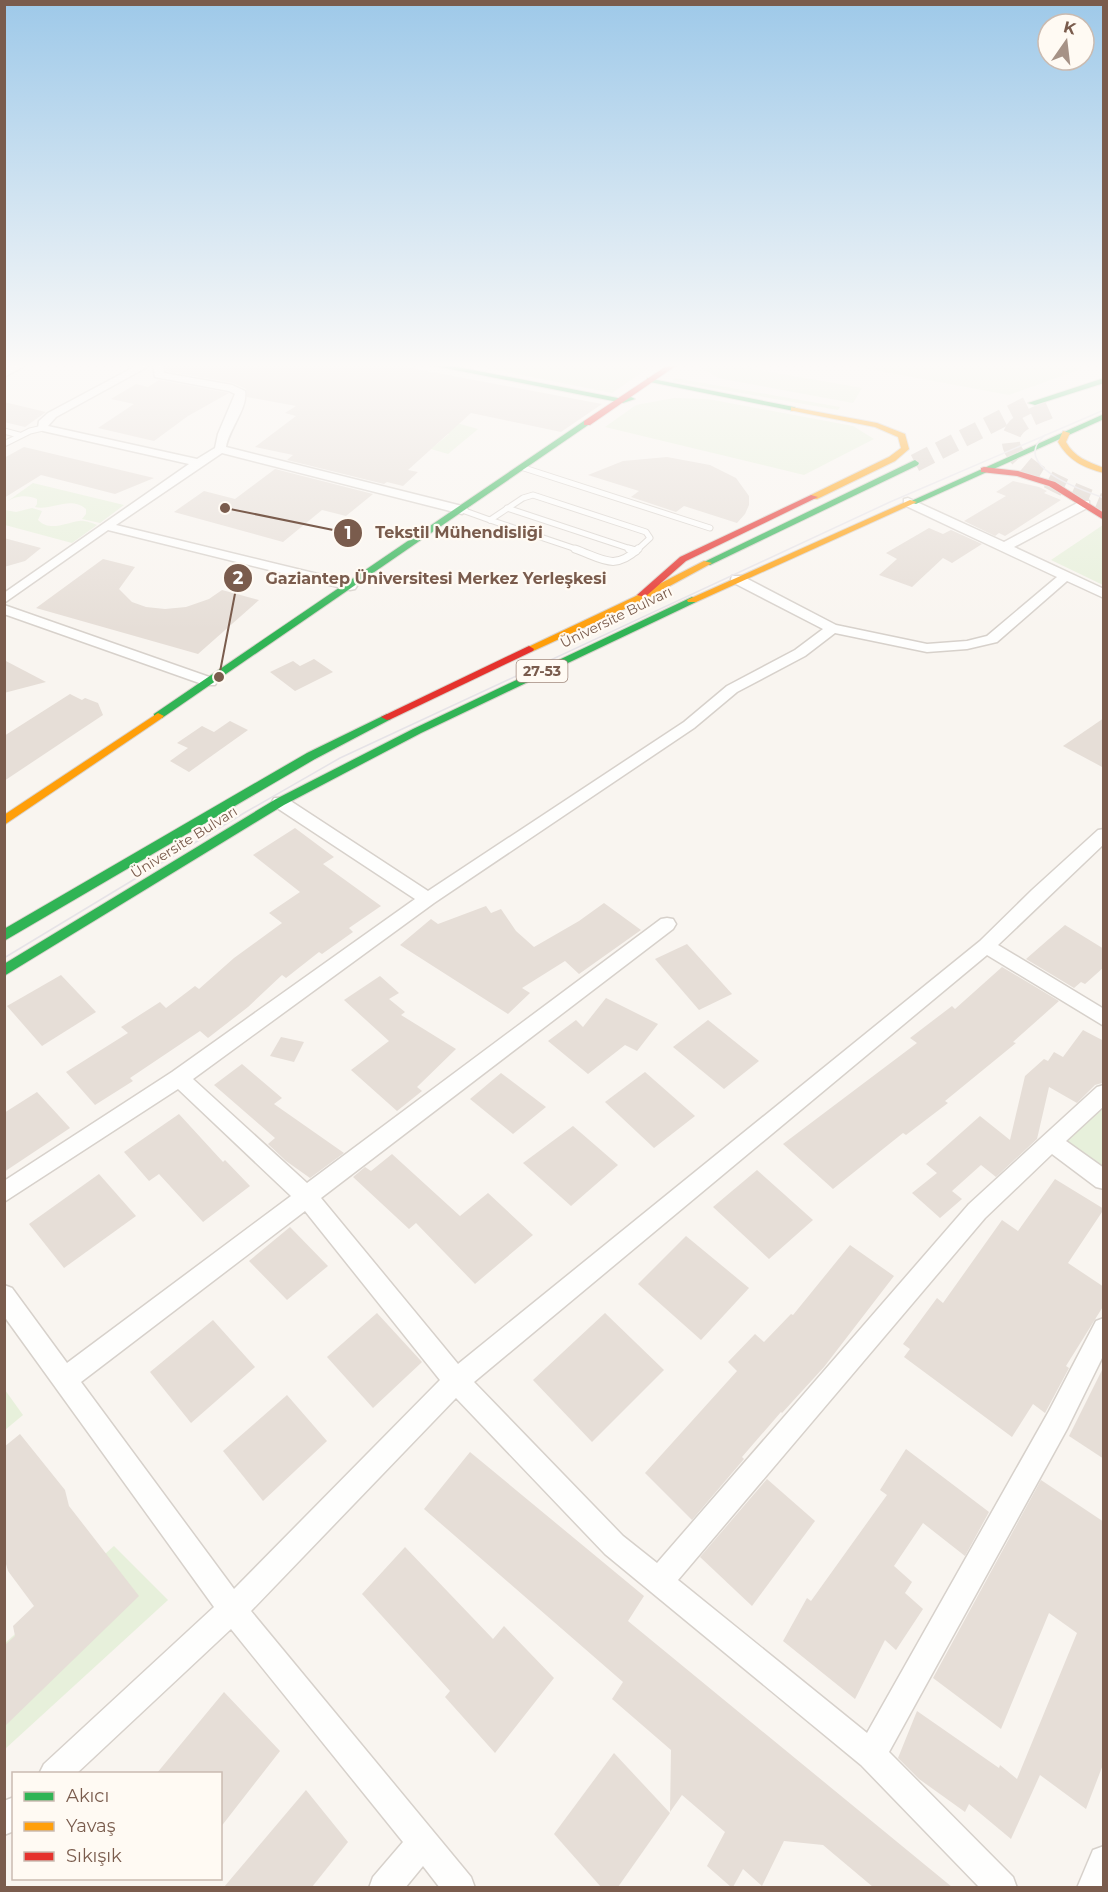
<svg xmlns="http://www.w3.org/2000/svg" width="1108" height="1892" font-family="Montserrat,sans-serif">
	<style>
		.green { fill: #e7f0db }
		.building { fill: #e6ded7 }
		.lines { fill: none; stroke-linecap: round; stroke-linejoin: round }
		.primary-tunnel { stroke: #d9cfc7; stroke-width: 18; stroke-dasharray: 18 9; stroke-linecap: butt }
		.lane-far1-casing { stroke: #d7d1cb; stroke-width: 7 }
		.lane-casing { stroke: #d7d1cb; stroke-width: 9 }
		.street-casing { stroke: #d7d1cb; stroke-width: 3 }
		.fast-casing { stroke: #d9d2cb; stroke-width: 2 }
		.slow-casing { stroke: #d9d2cb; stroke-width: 2 }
		.jam-casing { stroke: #d9d2cb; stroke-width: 2 }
		.lane-far1 { stroke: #fefefd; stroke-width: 5 }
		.lane { stroke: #fefefd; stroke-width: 7 }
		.street { fill: #fefefd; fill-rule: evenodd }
		.fast { fill: #30b455; fill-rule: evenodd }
		.slow { fill: #ff9f0a; fill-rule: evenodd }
		.jam { fill: #e5322d; fill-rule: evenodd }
		.tram { stroke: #e6e3e7; stroke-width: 1.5 }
		.labels { text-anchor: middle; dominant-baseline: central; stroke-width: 4.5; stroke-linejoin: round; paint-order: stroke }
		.far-street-label { font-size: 14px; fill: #7a5c4d; stroke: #fffaf3 }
		.shield { fill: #fffaf3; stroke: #a28b7f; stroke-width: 1.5 }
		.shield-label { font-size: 14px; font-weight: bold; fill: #7a5c4d }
		.leader { fill: none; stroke: #7a5c4d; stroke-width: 2 }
		.callout-dot { fill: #7a5c4d; stroke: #fffaf3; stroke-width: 2 }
		.mark-label { font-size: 18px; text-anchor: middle; font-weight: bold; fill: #fff }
		.callout-label { font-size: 16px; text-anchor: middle; font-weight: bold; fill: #7a5c4d; stroke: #fffaf3; stroke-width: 4.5; stroke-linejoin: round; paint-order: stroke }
	</style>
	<rect width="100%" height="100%" fill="#f9f5f0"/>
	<!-- green -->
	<g class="green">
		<path d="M471 365H653L612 393Z"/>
		<path d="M702 365H731L862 388 853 403 718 378 700 367Z"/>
		<path d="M847 365H1081V369L1009 395Z"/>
		<path d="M675 378 840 407 838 410 672 381Z"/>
		<path d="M674 398 708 399 853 426 874 439 804 475 605 427 636 405Z"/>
		<path d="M389 419 453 422 478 429 448 454 431 449 449 434Z"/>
		<path d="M33 483 124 505 100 523 82 519 86 514V509C70 495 52 511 35 507L37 504V499C26 494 14 496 5 503Z"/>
		<path d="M32 508 42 511 38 520C50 532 65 523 79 521 84 520 92 523 97 525L72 543 5 525V510L16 512Z"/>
		<path d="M1103 525V585L1051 560Z"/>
		<path d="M1103 1106V1169L1066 1140Z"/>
		<path d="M5 1390 23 1415 5 1430Z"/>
		<path d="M114 1546 168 1600 5 1749 4 1644Z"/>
	</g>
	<!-- building -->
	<g class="building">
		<path d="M165 365H395L602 404 561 432 471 413 408 470 418 472 403 486 387 482 384 484 287 460 293 455 255 447 296 416 285 413 296 406 247 397 246 389 233 383 166 371Z"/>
		<path d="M159 380 229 393 188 416 154 441 98 428 134 404 111 399 136 384 148 387Z"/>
		<path d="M4 402 46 412 25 427 4 422Z"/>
		<path d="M24 447 154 478 115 494 41 475 4 498V458Z"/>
		<path d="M667 457 710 465 736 478 749 496V505L745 514 737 523 684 506 676 512 631 497 639 491 588 475 623 461Z"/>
		<path d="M275 469 373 494 346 516 322 510 283 542 174 512 204 491 235 499Z"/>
		<path d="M1013 481 1039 487 1047 491 1044 493 1061 500 1005 536 999 533 995 536 964 521 1006 496 996 492Z"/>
		<path d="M929 528 943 534 951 530 982 544 952 563 943 558 912 587 879 575 897 559 886 553Z"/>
		<path d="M4 538 41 548 25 561 4 567Z"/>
		<path d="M103 559 135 567 119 589 132 602 146 607 165 609 186 607 209 599 222 590 259 600 198 654 36 608Z"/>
		<path d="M314 659 333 672 295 691 270 672 293 661 300 666Z"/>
		<path d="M4 660 46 682 4 693Z"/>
		<path d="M70 694 82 700 85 698 98 703 103 715 4 781V736Z"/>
		<path d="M1104 718V768L1063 746Z"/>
		<path d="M230 721 248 730 189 772 170 761 188 748 177 743 202 726 214 732Z"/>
		<path d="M295 828 334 857 323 864 381 906 349 928 353 932 322 954 319 952 286 978 282 975 248 1007 208 1038 200 1031 130 1078 133 1081 95 1105 66 1072 128 1033 121 1027 160 1002 166 1008 195 986 199 989 234 958 282 923 269 913 300 892 253 855Z"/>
		<path d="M604 903 641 930 579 974 565 961 522 988 530 993 508 1014 400 945 431 919 438 924 486 906 491 913 501 909 516 931 534 947 579 921Z"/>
		<path d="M1065 925 1104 949V967L1085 984 1081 982 1074 988 1026 959Z"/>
		<path d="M687 944 732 994 699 1010 655 959Z"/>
		<path d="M1002 967 1059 1001 1013 1042 1016 1043 945 1101 948 1103 906 1135 903 1133 833 1189 783 1144 917 1043 910 1038 952 1006 955 1009Z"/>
		<path d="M61 975 96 1012 42 1046 7 1006Z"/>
		<path d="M380 976 399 993 389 999 405 1012 401 1015 456 1049 417 1087 422 1091 397 1111 351 1070 389 1041 344 1000Z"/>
		<path d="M606 998 658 1024 637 1051 625 1045 588 1074 548 1041 576 1020 583 1027Z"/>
		<path d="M708 1020 759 1061 724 1089 673 1047Z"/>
		<path d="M1083 1030 1104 1041 1102 1083 1095 1085 1077 1103 1049 1087 1037 1139 996 1177 981 1165 952 1191 962 1199 940 1218 912 1193 937 1173 926 1164 980 1116 1010 1140 1025 1076 1044 1059 1048 1061 1054 1052 1063 1057Z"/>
		<path d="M281 1037 304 1042 294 1062 270 1056Z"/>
		<path d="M242 1064 282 1098 274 1104 344 1153 310 1178 286 1161 268 1144 275 1138 214 1085Z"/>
		<path d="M645 1072 695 1116 654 1148 605 1102Z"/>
		<path d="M501 1073 546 1107 513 1134 470 1099Z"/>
		<path d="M37 1092 70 1128 4 1172V1113Z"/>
		<path d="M179 1114 223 1162 225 1160 250 1186 203 1222 159 1174 149 1181 124 1152Z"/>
		<path d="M573 1126 618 1165 571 1206 523 1163Z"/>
		<path d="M392 1154 460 1216 488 1193 533 1235 475 1284 416 1223 409 1229 353 1177 365 1167 371 1171Z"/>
		<path d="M757 1170 813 1220 769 1259 713 1207Z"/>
		<path d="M99 1174 136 1216 64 1268 29 1224Z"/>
		<path d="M1055 1179 1104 1209 1068 1263 1104 1287V1305L1066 1366 1069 1368 1045 1413 1033 1404 1012 1437 904 1357 910 1349 903 1344 937 1298 943 1303 1002 1220 1018 1231Z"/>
		<path d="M290 1227 328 1266 287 1300 249 1261Z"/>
		<path d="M686 1236 749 1288 701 1340 638 1284Z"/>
		<path d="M850 1245 894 1276 824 1367 782 1413 781 1412 742 1457 744 1459 692 1520 645 1473 737 1371 728 1362 755 1334 764 1342 791 1314 793 1315Z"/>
		<path d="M377 1313 422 1362 373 1408 327 1357Z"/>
		<path d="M605 1313 664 1370 592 1442 533 1380Z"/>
		<path d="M213 1320 255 1367 191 1423 150 1372Z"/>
		<path d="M1104 1366V1459L1069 1436Z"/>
		<path d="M287 1395 327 1441 263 1501 223 1451Z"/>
		<path d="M20 1434 65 1490 69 1506 139 1596 4 1727V1646L15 1636 13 1626 34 1606 8 1571 4 1557V1447Z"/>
		<path d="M906 1449 989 1512 965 1556 923 1523 894 1566 912 1582 905 1593 923 1609 896 1650 885 1640 855 1699 783 1641 807 1598 811 1601 887 1495 880 1490Z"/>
		<path d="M470 1452 644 1596 628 1621 952 1887H873L823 1845 784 1841 762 1886 743 1869 733 1887H731L707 1866 725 1832 682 1795 670 1812 671 1750 612 1699 623 1682 424 1509Z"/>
		<path d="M767 1479 815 1521 752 1606 700 1557Z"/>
		<path d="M1041 1480 1104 1522V1762L1086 1809 1040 1775 1011 1839 969 1804 965 1812 919 1779 898 1758 917 1711 999 1768 1000 1765 1017 1779 1077 1633 1049 1613 1001 1729 933 1678Z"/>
		<path d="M405 1547 493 1639 504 1626 554 1678 495 1753 445 1697 450 1691 362 1594Z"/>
		<path d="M224 1692 280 1751 220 1828V1773H157Z"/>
		<path d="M614 1753 670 1813 618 1887H601L554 1834Z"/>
		<path d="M306 1790 348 1842 312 1887H224Z"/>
	</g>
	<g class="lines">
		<!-- primary-tunnel -->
		<g class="primary-tunnel">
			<path d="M1049 410C1038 415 1019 420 1013 432 996 465 1082 495 1104 504"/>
			<path d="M915 463 1030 404"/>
		</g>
		<!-- lane-far1 casing -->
		<g class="lane-far1-casing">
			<g id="lane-far1">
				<path d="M4 431 19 435"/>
				<path d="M4 444 30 431 43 428"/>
				<path d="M524 468 710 528"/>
				<path d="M507 508 634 550"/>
				<path d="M462 510 490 520"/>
				<path d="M490 520 579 550"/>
				<path d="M490 520 523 498 533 495 646 532 650 538 637 550"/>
			</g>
		</g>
		<!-- lane casing -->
		<g class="lane-casing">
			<g id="lane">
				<path d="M575 549C603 559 614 571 638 549"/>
				<path d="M629 549 636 551"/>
			</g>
		</g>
		<!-- street casing -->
		<g class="street-casing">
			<g id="street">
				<path d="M13 365H26L4 377V370Z"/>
				<path d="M138 365 149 366 56 417 48 426 197 459 215 448 218 434 235 394 229 391 155 377 153 365H163L164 373 232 385 245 391C248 408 229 429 226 447L466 507 468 510 462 514 222 453 116 525 355 583 357 586 355 589 350 590 108 530 4 603V593L189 464 43 431 38 428 39 421 48 413Z"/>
				<path d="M908 498 1004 542 1081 501H1089V507L1014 547 1104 589V598L1067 581 997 642 967 649 927 652 835 633 805 656 737 692 694 728 434 903 193 1079 307 1183 661 919 667 918 673 919 676 924 673 929 321 1198 458 1364 980 941 1032 890 1098 830 1104 829V844L998 945 1104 1009V1026L987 955 474 1382 623 1536 657 1563 969 1204 1097 1087 1104 1085V1106L1066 1141 1104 1168V1189L1096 1187 1052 1154 985 1218 678 1580 867 1733 1049 1411 1096 1321 1104 1318V1354L1067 1429 889 1752 1013 1877 1017 1888H980L861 1765 605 1554 456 1398 251 1611 471 1877 475 1888H440L423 1866 405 1888H369L373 1877 403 1842 231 1629 76 1774H39L44 1764 214 1607 4 1316V1285L12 1288 67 1363 291 1196 178 1089 4 1202V1181L172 1072 415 899 274 806 272 802 274 798H286L428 891 684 722 727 686 795 650 823 629 732 582 731 579 732 576H742L836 625 927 644 967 641 987 636 1057 577 904 505V499ZM305 1211 440 1380 234 1589 81 1382Z"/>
				<path d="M4 605 215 679 217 682 215 685H205L4 614Z"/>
				<path d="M14 1797V1831L4 1835V1801Z"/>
				<path d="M1104 1846V1888H1077L1093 1850Z"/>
			</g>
		</g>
		<!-- fast casing -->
		<g class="fast-casing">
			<g id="fast">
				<path d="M430 365H447L623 399 631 397 635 399 623 403Z"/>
				<path d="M647 378 794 407 798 409 794 411 650 382H647Z"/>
				<path d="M1104 378V383L1035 405 1028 403Z"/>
				<path d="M1104 414V419L916 504 909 502Z"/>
				<path d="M584 421 591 423 162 718H154V714Z"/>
				<path d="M915 460 919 463 918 465 710 565 702 563Z"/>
				<path d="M692 597 697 600 696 602 421 733 284 805 4 976V964L276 799 413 729Z"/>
				<path d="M387 714 391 715V719L315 759 4 941V929L307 753Z"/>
			</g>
		</g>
		<!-- slow casing -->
		<g class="slow-casing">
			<g id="slow">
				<path d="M791 407 877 423 905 434 909 449 895 461 817 499H811V495L889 457 901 448 898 437 875 427 794 411H791Z"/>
				<path d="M1063 431 1070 433 1066 442C1074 457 1088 462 1104 468V473C1084 468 1068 460 1058 442Z"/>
				<path d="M910 500 917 502 696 602H688L687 600Z"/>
				<path d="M704 561 712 563 642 601 533 651H525L524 649 634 597Z"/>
				<path d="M158 713 164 716 162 718 4 825V815Z"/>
			</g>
		</g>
		<!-- jam casing -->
		<g class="jam-casing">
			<g id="jam">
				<path d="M668 365H677L590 425H584V421Z"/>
				<path d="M984 467 1018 471 1055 482 1104 513V520L1049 486 1017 476 981 472V468Z"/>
				<path d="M811 495 818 497 686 561 645 597 637 595 680 557Z"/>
				<path d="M529 646 534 649 533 651 391 719 387 720 381 717Z"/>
			</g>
		</g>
		<!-- lane-far1 -->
		<use href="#lane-far1" class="lane-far1"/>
		<!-- lane -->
		<use href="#lane" class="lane"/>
		<!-- street -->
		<use href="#street" class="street"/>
		<!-- fast -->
		<use href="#fast" class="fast"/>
		<!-- slow -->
		<use href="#slow" class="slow"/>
		<!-- jam -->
		<use href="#jam" class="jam"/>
		<!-- tram -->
		<g class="tram">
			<path d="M1045 435C1008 466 1084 491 1104 498"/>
			<path d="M4 958 244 813 340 758 890 502 1104 410"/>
		</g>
	</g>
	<!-- sky -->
	<linearGradient id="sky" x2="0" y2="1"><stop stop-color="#9ec9e9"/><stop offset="0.58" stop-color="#fcfaf8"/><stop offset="1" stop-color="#fcfaf8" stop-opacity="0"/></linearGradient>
	<rect width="1108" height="630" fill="url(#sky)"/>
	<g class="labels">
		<!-- far-street labels -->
		<g class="far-street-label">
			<text transform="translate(616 617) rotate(-26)">Üniversite Bulvarı</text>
			<text transform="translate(184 842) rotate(-32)">Üniversite Bulvarı</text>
		</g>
		<!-- shield labels -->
		<rect class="shield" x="516.5" y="660" width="51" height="22" rx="4.5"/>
		<g class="shield-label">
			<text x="542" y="671">27-53</text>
		</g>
	</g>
	<!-- callouts -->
	<path class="leader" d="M225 508L348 533M219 677L238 578"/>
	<g class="callout-dot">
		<circle cx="225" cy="508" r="6"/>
		<circle cx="219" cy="677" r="6"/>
		<circle cx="348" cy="533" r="15"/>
		<circle cx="238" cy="578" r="15"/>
	</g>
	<g class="mark-label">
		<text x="348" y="539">1</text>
		<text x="238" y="584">2</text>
	</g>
	<g class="callout-label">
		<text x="459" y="538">Tekstil Mühendisliği</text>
		<text x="436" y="584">Gaziantep Üniversitesi Merkez Yerleşkesi</text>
	</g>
	<!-- border -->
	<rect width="1108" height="1892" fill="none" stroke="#7a5c4d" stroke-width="12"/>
	<!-- legend -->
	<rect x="12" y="1772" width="210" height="108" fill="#fffaf3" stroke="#cabbb1" stroke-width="1.5"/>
	<rect x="24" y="1792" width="30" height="9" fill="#30b455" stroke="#cabbb1" stroke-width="1.5"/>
	<text x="66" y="1802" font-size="18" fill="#7a5c4d">Akıcı</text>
	<rect x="24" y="1822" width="30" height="9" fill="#ff9f0a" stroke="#cabbb1" stroke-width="1.5"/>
	<text x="66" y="1832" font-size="18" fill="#7a5c4d">Yavaş</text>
	<rect x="24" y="1852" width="30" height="9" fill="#e5322d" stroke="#cabbb1" stroke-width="1.5"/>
	<text x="66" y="1862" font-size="18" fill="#7a5c4d">Sıkışık</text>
	<!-- north arrow -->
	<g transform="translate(1066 42) rotate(14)"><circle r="28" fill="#fffaf3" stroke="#cabbb1" stroke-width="1.5"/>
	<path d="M0-4.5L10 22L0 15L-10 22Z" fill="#a69286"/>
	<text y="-9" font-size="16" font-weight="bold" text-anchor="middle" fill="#7a5c4d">K</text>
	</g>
</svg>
